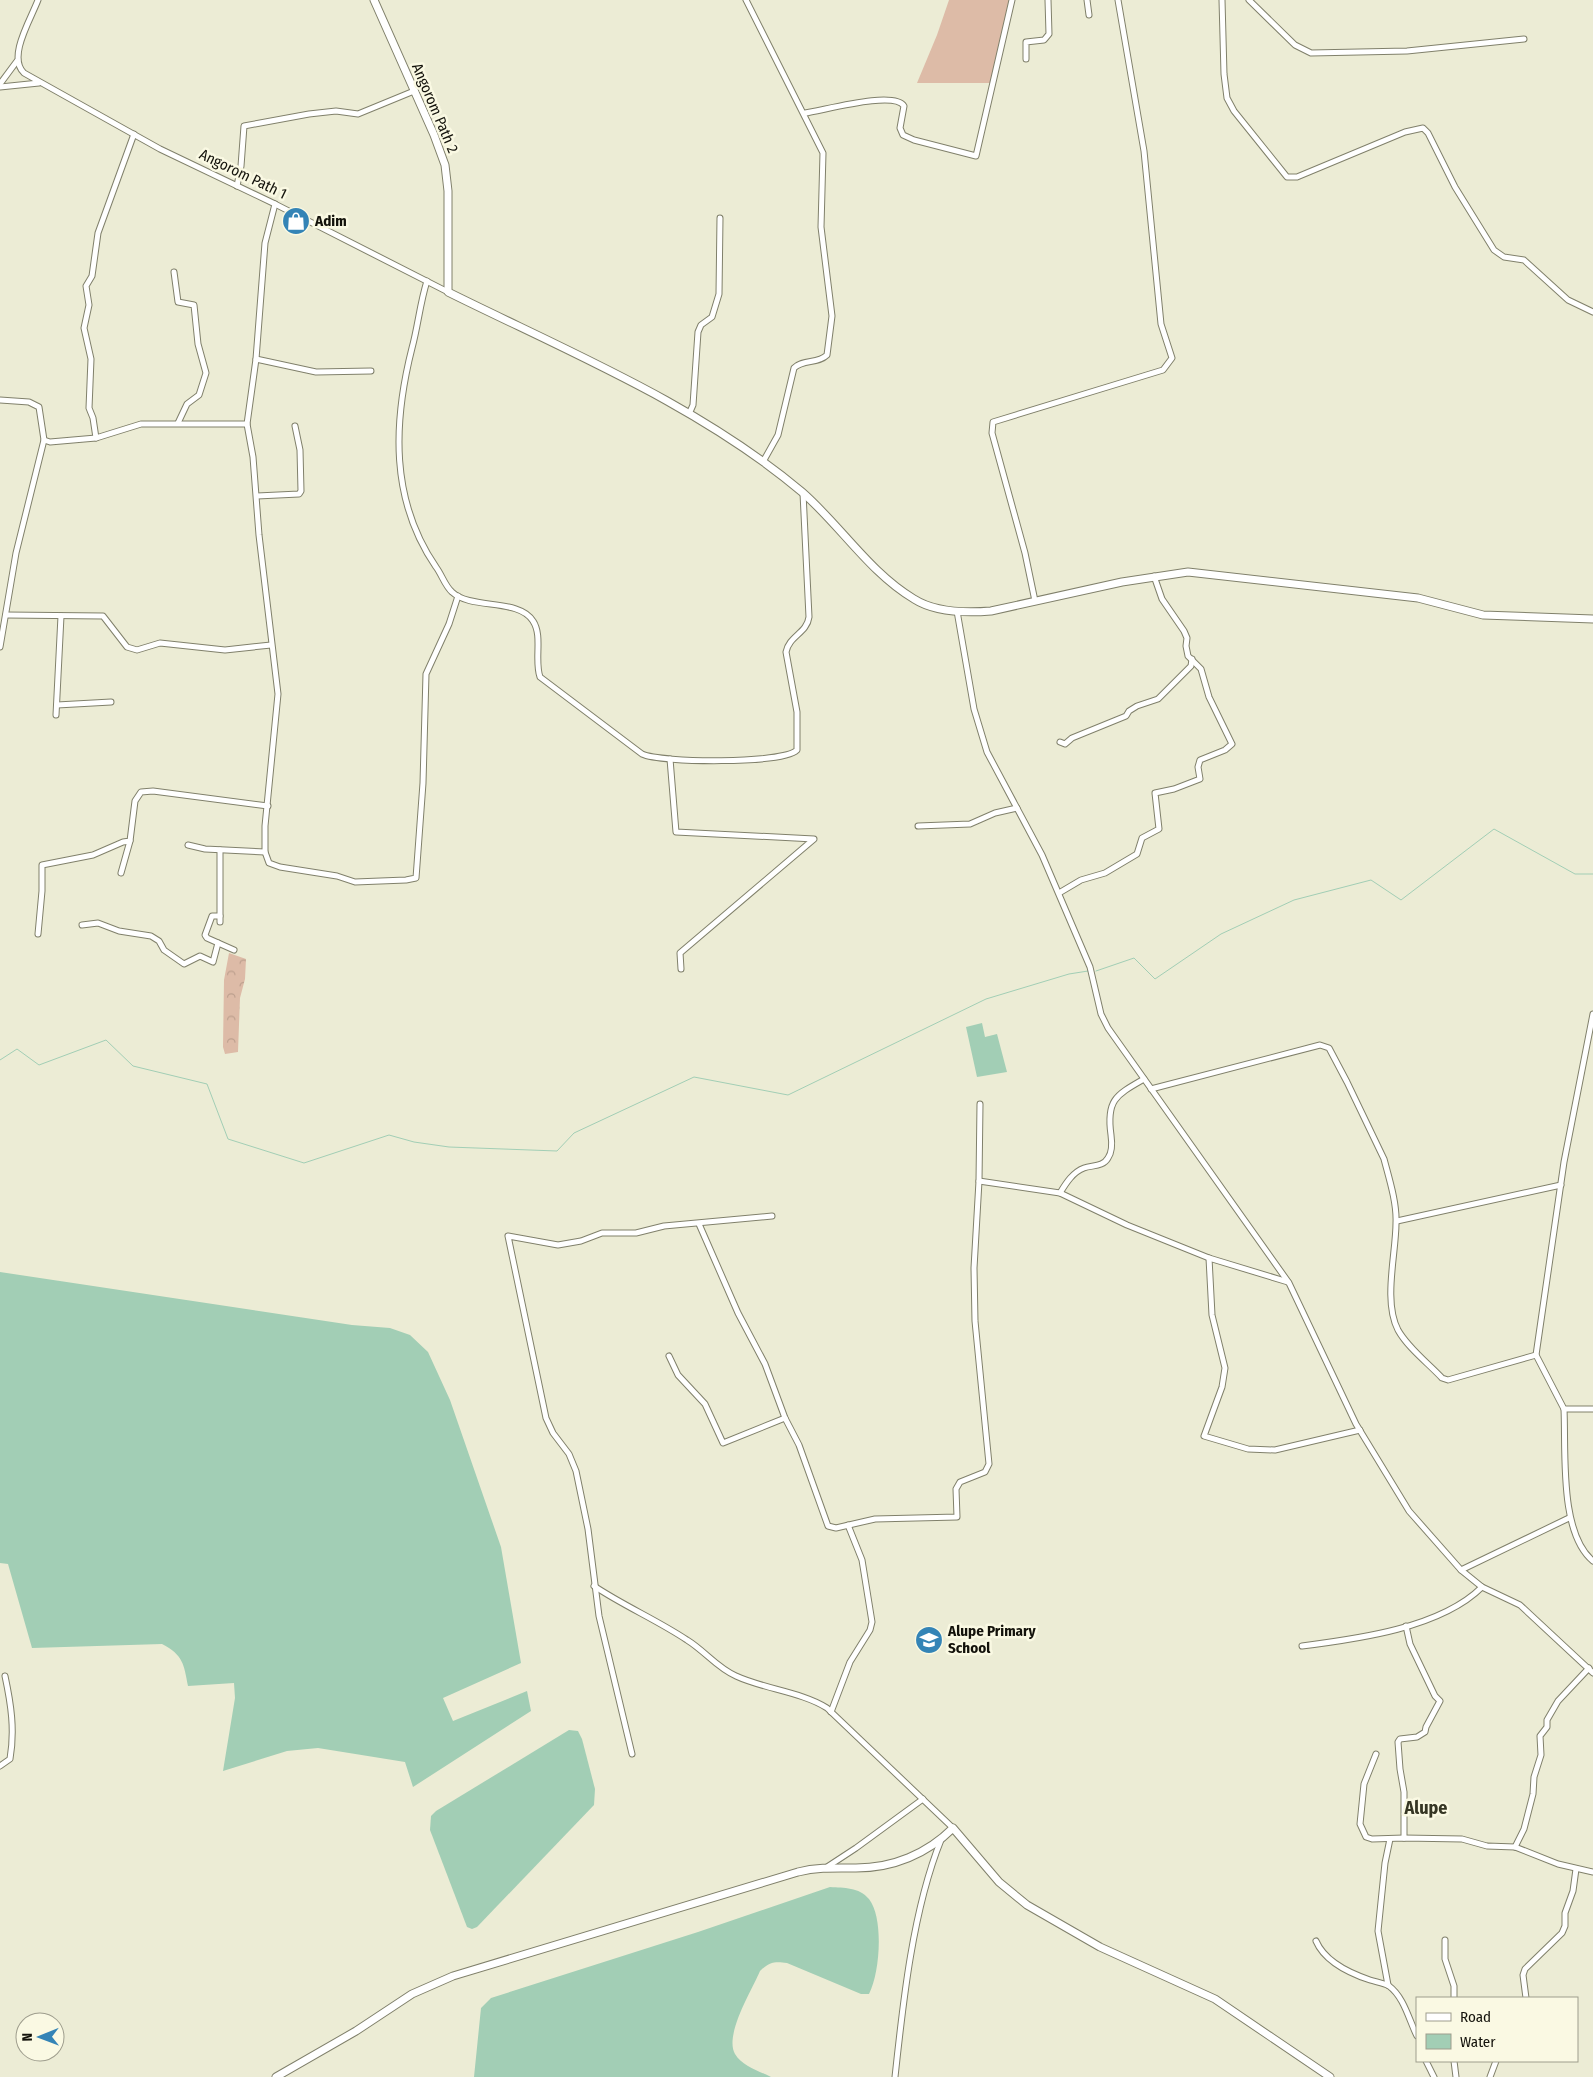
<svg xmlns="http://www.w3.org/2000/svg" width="1593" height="2077" font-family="'Fira Sans Condensed',sans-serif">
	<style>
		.grass { fill: #ddbba7 }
		.forest { fill: url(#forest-crowns) }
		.water { fill: #a2ceb5 }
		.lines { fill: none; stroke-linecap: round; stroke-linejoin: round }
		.stream { stroke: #a2ceb5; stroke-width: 1 }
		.street-casing { stroke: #80806b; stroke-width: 7 }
		.secondary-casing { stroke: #80806b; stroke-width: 9 }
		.street { stroke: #fff; stroke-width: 5 }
		.secondary { stroke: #fff; stroke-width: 7 }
		.labels { text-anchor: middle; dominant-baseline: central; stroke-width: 5; stroke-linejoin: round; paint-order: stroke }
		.street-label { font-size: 15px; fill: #13120b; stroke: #faf9e3 }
		.poi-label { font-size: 15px; font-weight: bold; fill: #13120b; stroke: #faf9e3; text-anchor: start }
		.quarter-label { font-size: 18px; font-weight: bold; fill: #363624; stroke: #faf9e3 }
	</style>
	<defs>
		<pattern id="forest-crowns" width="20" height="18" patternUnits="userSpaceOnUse" patternTransform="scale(1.25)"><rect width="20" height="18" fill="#ddbba7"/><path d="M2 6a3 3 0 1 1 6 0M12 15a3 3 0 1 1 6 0" fill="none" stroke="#bda08e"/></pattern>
	</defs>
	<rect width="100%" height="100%" fill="#ececd5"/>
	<!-- grass -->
	<path class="grass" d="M949 0H1012L991 83H917L937 35Z"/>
	<!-- forest -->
	<path class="forest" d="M229 953 246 959 245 979 240 998 238 1052 225 1054 223 1047 224 980Z"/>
	<!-- water -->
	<g class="water">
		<path d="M982 1023 985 1037 997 1034 1007 1072 977 1077 966 1027Z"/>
		<path d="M0 1272 352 1325 390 1328 410 1335 428 1352 450 1400 501 1547 521 1663 443 1698 453 1721 527 1691 531 1711 413 1787 405 1762 318 1748 287 1751 223 1771 235 1698 234 1683 188 1686C184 1664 183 1655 162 1644L32 1648 8 1564 0 1563Z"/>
		<path d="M569 1730 578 1731 582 1739 595 1789 594 1805 477 1927 472 1929 467 1927 430 1830 431 1816 436 1811Z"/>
		<path d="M830 1887C844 1888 859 1887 869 1899 884 1918 880 1973 869 1994H861L787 1963C775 1961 769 1962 760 1971 752 1990 724 2035 735 2054 742 2066 759 2071 771 2077H474L481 2008 491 1998 698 1932Z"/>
	</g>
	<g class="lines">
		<!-- stream -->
		<g class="stream">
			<path d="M1096 971 1134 958 1155 979 1221 934 1294 900 1371 880 1401 900 1494 829 1575 874H1593"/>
			<path d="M0 1060 17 1049 39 1065 106 1040 133 1066 207 1084 228 1139 304 1163 389 1135 414 1142 449 1147 557 1151 574 1133 694 1077 788 1095 986 999 1069 974 1088 971"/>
		</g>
		<!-- street casing -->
		<g class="street-casing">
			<g id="street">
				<path d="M38 0C31 19 7 57 24 73L160 149 275 204 448 292"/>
				<path d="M746 0 823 153 821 227 832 316 827 355C818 364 803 359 794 368L778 435 764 460"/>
				<path d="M1087 0 1089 15"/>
				<path d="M1222 0 1224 74 1227 98 1234 111 1287 177H1297L1405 132 1423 128 1428 133 1455 187 1494 250 1504 257 1524 260 1568 300 1593 312"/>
				<path d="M1249 0 1295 45 1311 53 1407 51 1524 39"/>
				<path d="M1026 59V42L1044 40 1049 34 1048 0"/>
				<path d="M0 84 17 61"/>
				<path d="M0 87 39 83"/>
				<path d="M805 113C822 111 894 90 904 106L900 128 903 135 914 140 976 156 1012 0"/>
				<path d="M237 186 241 166 244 126 309 114 336 111 358 114 414 91"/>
				<path d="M174 272 178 302 194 305 198 344 206 373 199 395 187 404 178 423"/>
				<path d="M427 281C420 303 418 326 412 348 393 423 390 500 436 567 442 575 445 586 452 592 471 610 519 598 533 621 543 636 534 660 540 677L642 754C661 763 783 764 797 750V712L786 652C789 636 807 633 809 617L803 493"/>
				<path d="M256 359 316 372 371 371"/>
				<path d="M0 400 29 402 39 407 44 440 50 442 96 438 141 424H247L256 359 265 243 275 204"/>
				<path d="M689 414 693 405 698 332 701 325 712 317 719 294 720 218"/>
				<path d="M247 424 253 457 259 535 278 694 265 826V852L269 863 280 867 337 876 355 882 406 880 416 878 423 783 426 674 449 624 458 596"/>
				<path d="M96 438 93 418 89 408 91 359 84 328 89 305 86 286 92 276 98 233 134 134"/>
				<path d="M257 496 299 494 301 491 300 450 295 426"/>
				<path d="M1035 601 1025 553 992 433 993 422 1163 370 1172 358 1161 324 1144 151 1118 0"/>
				<path d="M957 611 974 709 987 752 1042 855 1090 967 1101 1014 1108 1028 1289 1283 1356 1424 1409 1511 1461 1570 1482 1587 1520 1605 1593 1673"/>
				<path d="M6 615 103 616 127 647 137 650 160 643 225 650 271 645"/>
				<path d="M0 647 16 553 44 440"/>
				<path d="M57 705 111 702"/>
				<path d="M56 715 61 616"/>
				<path d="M1060 742 1065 744 1072 738 1126 716 1129 711 1137 706 1158 699 1191 666 1192 659"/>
				<path d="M670 759 676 832 814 839 680 953 681 969"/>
				<path d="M918 826 970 824 995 813 1017 808"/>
				<path d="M188 845 205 849 265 852"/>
				<path d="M220 850V922"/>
				<path d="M121 873 130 841"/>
				<path d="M1059 893 1081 880 1105 873 1137 854 1142 838 1159 829 1155 793 1174 789 1200 779 1198 767 1200 760 1225 750 1232 744 1209 697 1201 669 1188 656 1186 646 1187 638 1184 631 1162 599 1154 576"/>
				<path d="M220 916H212L205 935 207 938 234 950"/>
				<path d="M82 925 98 923 119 931 151 936 159 941 164 950 184 964 200 956 213 962 218 943"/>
				<path d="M38 934 42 891V865L93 855 123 842 130 841 135 801 141 792 153 791 268 806"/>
				<path d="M1593 1014 1564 1162 1536 1355 1564 1409H1593"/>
				<path d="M1151 1089 1320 1045 1329 1048 1347 1082 1384 1159C1389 1178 1397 1203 1396 1223 1396 1254 1383 1301 1398 1330 1408 1348 1428 1363 1442 1378L1448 1380 1536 1355"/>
				<path d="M979 1181 1060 1193 1127 1225 1209 1258 1288 1282"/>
				<path d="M1060 1193C1066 1183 1073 1172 1084 1168 1092 1165 1103 1167 1108 1158 1113 1151 1112 1142 1111 1135 1106 1100 1116 1095 1144 1079"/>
				<path d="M1397 1221 1561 1185"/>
				<path d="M699 1224 738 1313 765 1364 785 1418 799 1445 828 1526 836 1528 875 1519 957 1517 956 1489 960 1482 985 1472 989 1464 975 1321 974 1268 979 1181 980 1104"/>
				<path d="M1209 1258 1212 1315 1225 1368 1222 1387 1204 1436 1248 1449 1275 1450 1360 1430"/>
				<path d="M669 1356 678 1375 705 1404 723 1443 785 1418"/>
				<path d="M1564 1409C1566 1451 1559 1533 1593 1561"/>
				<path d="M1461 1570 1569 1518"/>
				<path d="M594 1586C624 1606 657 1620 687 1640 705 1651 717 1668 736 1676 764 1689 802 1692 827 1708L953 1828"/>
				<path d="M1302 1646C1357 1639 1441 1628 1482 1587"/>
				<path d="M831 1712 850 1662 870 1630 872 1622 862 1560 848 1525"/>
				<path d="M632 1754 599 1616 588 1529 576 1471 569 1454 553 1433 546 1418 508 1236 558 1245 581 1241 602 1233H636L664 1226 772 1216"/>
				<path d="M1376 1754 1364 1784 1360 1824 1366 1837 1372 1839 1404 1838 1462 1839 1487 1846 1515 1847 1558 1864 1593 1872"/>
				<path d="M0 1766 10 1759C15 1730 11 1704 5 1676"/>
				<path d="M1404 1838V1792L1400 1769 1398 1742 1400 1739 1417 1737 1425 1732 1426 1727 1440 1701 1435 1696 1410 1644 1406 1626"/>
				<path d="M1515 1847 1524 1829 1533 1794 1534 1777 1541 1755 1540 1736 1547 1727V1720L1558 1701 1589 1668"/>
				<path d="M827 1867 856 1848 923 1799"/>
				<path d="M1445 1940V1959L1454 1986V1998"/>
				<path d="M1316 1941C1325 1962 1349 1973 1370 1980 1376 1982 1384 1983 1389 1986 1404 1997 1409 2020 1417 2036"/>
				<path d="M1388 1985 1378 1931 1385 1863 1390 1839"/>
				<path d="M1526 1998 1523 1975 1525 1969 1562 1933 1565 1926V1913L1573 1891 1576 1869"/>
				<path d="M1426 2061 1434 2077"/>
				<path d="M1454 2061 1456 2077"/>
				<path d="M895 2077C903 2002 913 1909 941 1840"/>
				<path d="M1490 2077 1496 2061"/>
			</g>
		</g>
		<!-- secondary casing -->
		<g class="secondary-casing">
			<g id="secondary">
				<path d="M374 0 434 135 445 165 448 191V292C569 352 699 405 802 492 840 525 870 573 914 599 936 613 966 613 991 611L1122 582 1188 572 1418 598 1483 615 1593 619"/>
				<path d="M276 2077 356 2031 412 1994 453 1976 798 1872C818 1867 836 1868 856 1868 893 1868 927 1854 953 1828L999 1882 1027 1905 1100 1947 1215 1999 1330 2077"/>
			</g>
		</g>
		<!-- street -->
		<use href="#street" class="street"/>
		<!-- secondary -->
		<use href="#secondary" class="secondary"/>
	</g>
	<!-- icons -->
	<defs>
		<g id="shop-disc" transform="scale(1.4375)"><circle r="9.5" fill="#3484b6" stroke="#faf9e3"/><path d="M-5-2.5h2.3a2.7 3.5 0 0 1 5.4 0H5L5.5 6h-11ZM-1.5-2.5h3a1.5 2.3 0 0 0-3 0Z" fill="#fff"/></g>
		<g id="school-disc" transform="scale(1.4375)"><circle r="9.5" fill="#3484b6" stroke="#faf9e3"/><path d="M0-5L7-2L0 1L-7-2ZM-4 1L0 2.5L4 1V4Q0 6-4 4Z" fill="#fff"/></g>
	</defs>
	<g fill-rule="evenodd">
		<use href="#shop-disc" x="296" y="221"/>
		<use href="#school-disc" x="929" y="1640"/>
	</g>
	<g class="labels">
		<!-- street labels -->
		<g class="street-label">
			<text transform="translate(435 108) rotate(67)">Angorom Path 2</text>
			<text transform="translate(243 174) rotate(26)">Angorom Path 1</text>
		</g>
		<!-- poi labels -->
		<g class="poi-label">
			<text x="315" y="221">Adim</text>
			<text x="948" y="1631">Alupe Primary<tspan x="948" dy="17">School</tspan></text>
		</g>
		<!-- quarter labels -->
		<g class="quarter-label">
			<text x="1426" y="1808">Alupe</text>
		</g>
	</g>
	<!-- legend -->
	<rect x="1416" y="1997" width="162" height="65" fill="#faf9e3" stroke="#9e9d8d"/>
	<rect x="1426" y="2013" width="25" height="8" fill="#ffffff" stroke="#9e9d8d"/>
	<text x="1460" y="2022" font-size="15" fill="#13120b">Road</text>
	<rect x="1426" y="2034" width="25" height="15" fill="#a2ceb5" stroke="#9e9d8d"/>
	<text x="1460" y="2047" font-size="15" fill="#13120b">Water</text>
	<!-- north arrow -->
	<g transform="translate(40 2037) rotate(269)"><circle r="24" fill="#faf9e3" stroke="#9e9d8d"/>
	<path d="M0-4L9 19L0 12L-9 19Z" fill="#3484b6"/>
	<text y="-8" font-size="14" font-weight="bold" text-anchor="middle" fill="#13120b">N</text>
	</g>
</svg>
